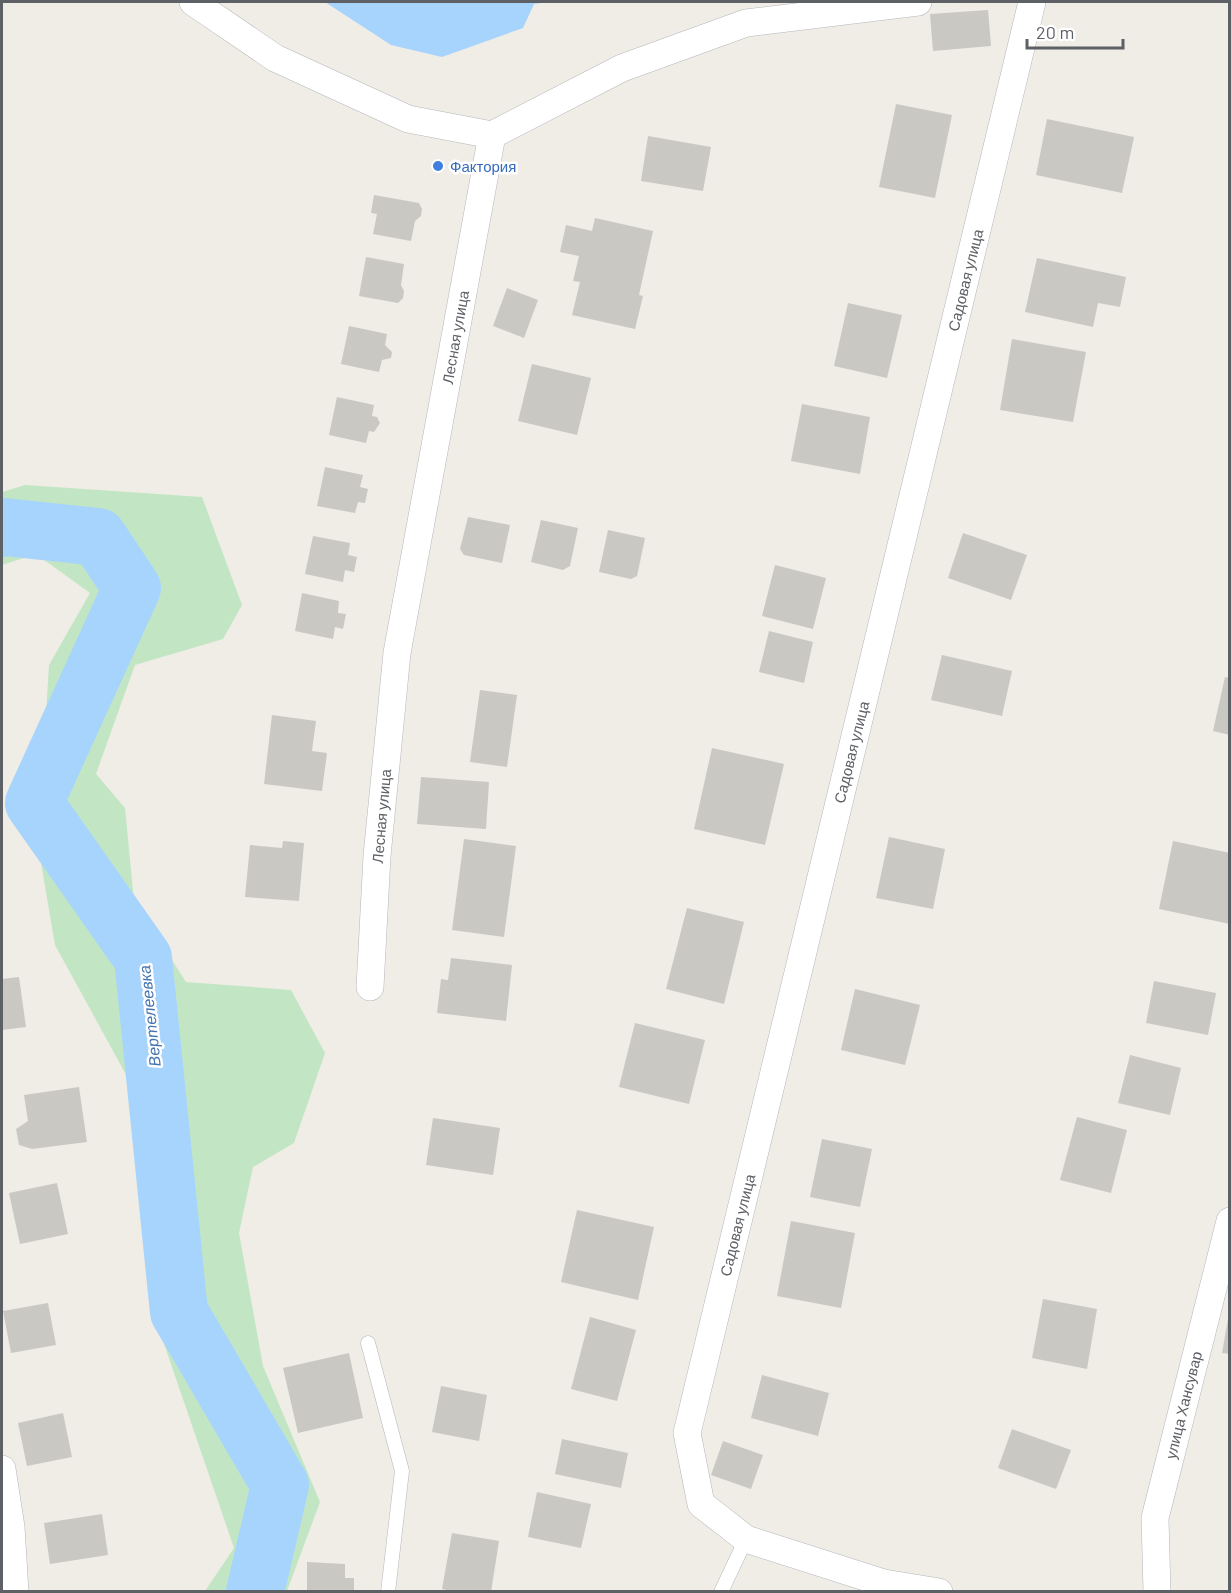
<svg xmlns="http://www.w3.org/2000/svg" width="1231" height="1593" font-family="Barlow,sans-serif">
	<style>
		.green { fill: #c2e6c4 }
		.water { fill: #a7d4fd }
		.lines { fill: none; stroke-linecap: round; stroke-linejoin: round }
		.river { stroke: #a7d4fd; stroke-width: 58 }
		.building { fill: #cac8c2 }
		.lane-casing { stroke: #b5b7bc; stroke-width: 15 }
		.street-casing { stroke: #b5b7bc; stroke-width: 28 }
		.lane { stroke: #fff; stroke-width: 14 }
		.street { stroke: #fff; stroke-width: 27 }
		.shop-dot { fill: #3f7fe0; stroke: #fff; stroke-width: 2 }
		.labels { text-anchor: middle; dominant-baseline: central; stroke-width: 5; stroke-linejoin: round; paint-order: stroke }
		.shop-label { font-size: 15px; fill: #366cbe; stroke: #fff; text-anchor: start }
		.street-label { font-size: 15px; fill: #5d6065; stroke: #fff }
		.water-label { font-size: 16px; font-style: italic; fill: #4374af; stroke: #fff }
	</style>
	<rect width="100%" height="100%" fill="#efede5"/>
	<!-- green -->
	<path class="green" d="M25 485 202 497 242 605 223 639 135 665 96 774 125 808 134 901 186 982 291 990 325 1053 294 1143 253 1167 239 1233 263 1366 320 1502 287 1591H205L234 1548 161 1335 159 1135 55 945 38 845 49 665 90 593 36 554 2 565V492Z"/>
	<!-- water -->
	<path class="water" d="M325 2H548L534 4 523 28 442 57 391 45Z"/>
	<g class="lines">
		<!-- river -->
		<path class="river" d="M2 528 5 527 98 537 132 588 34 803 143 958 179 1312 280 1485 255 1592"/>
	</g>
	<!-- building -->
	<g class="building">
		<path d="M988 10 991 46 933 51 930 14Z"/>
		<path d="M896 104 952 115 935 198 879 187Z"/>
		<path d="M1047 119 1134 137 1122 193 1036 175Z"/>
		<path d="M648 136 711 147 703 191 641 181Z"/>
		<path d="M374 195 419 203 422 209 421 216 415 221 411 241 373 234 377 214 371 213Z"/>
		<path d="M595 218 653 231 639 295 643 296 635 329 572 315 580 282 573 281 579 256 560 252 566 225 592 231Z"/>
		<path d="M366 257 404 264 401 285 404 291 403 298 398 303 359 296Z"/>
		<path d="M1037 258 1126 277 1120 307 1098 303 1093 327 1025 312Z"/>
		<path d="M507 288 538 300 524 338 493 326Z"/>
		<path d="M848 303 902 315 887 378 834 366Z"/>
		<path d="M349 326 387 334 385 345 392 352 391 358 382 360 379 372 341 364Z"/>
		<path d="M1012 339 1086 352 1073 422 1000 410Z"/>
		<path d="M532 364 591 378 577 435 518 421Z"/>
		<path d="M337 397 374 405 372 416 377 417 380 423 374 432 369 431 366 443 329 435Z"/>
		<path d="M802 404 870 417 860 474 791 461Z"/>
		<path d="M325 467 363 475 360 487 368 489 365 503 358 502 355 513 317 506Z"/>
		<path d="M468 517 510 525 502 563 464 555 460 549Z"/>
		<path d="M541 520 578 528 570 566 563 570 531 562Z"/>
		<path d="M608 530 645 538 637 576 631 579 599 572Z"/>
		<path d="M963 533 1027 555 1011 600 948 578Z"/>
		<path d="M313 536 350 543 348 555 357 557 354 572 345 570 343 582 305 574Z"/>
		<path d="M775 565 826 578 813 629 762 616Z"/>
		<path d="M302 593 339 601 338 613 346 614 343 629 335 627 333 639 295 631Z"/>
		<path d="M769 631 813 642 804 683 759 672Z"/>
		<path d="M942 655 1012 671 1002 716 931 700Z"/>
		<path d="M1225 677 1230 678V735L1213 731Z"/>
		<path d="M480 690 517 695 507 767 470 762Z"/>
		<path d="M272 715 316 721 312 751 327 753 322 791 264 784Z"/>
		<path d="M712 748 784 764 765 845 694 829Z"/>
		<path d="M421 777 489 782 486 829 417 824Z"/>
		<path d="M889 837 945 849 933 909 876 898Z"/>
		<path d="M464 839 516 846 504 937 452 930Z"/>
		<path d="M283 841 304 843 299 901 245 897 250 845 282 848Z"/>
		<path d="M1173 841 1230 853V924L1159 909Z"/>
		<path d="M687 908 744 922 724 1004 666 989Z"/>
		<path d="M451 958 512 965 506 1021 437 1013 441 979 448 980Z"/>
		<path d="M19 977 26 1027 2 1030V979Z"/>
		<path d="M1154 981 1216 993 1208 1035 1146 1023Z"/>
		<path d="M855 989 920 1005 905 1065 841 1050Z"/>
		<path d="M635 1023 705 1040 689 1104 619 1087Z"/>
		<path d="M1130 1055 1181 1068 1170 1115 1118 1103Z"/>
		<path d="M79 1087 87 1142 32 1149 19 1145 16 1129 28 1121 24 1095Z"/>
		<path d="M1077 1117 1127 1130 1111 1193 1060 1180Z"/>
		<path d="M433 1118 500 1128 493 1175 426 1165Z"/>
		<path d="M822 1139 872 1149 860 1207 810 1197Z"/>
		<path d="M57 1183 68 1234 20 1244 9 1193Z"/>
		<path d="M577 1210 654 1227 638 1300 561 1282Z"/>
		<path d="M791 1221 855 1233 841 1308 777 1296Z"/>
		<path d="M1043 1299 1097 1309 1087 1369 1032 1358Z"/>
		<path d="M48 1303 56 1345 11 1353 3 1311Z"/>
		<path d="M590 1317 636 1330 617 1401 571 1389Z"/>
		<path d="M1228 1319H1230V1354L1222 1353Z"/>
		<path d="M349 1353 363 1418 298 1433 283 1368Z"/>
		<path d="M762 1375 829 1393 818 1436 751 1418Z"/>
		<path d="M441 1386 487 1395 479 1441 432 1432Z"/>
		<path d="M63 1413 72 1457 27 1466 18 1423Z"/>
		<path d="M1012 1429 1071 1450 1056 1489 998 1468Z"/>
		<path d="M562 1439 628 1453 621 1488 555 1474Z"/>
		<path d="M723 1441 763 1455 751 1489 711 1475Z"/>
		<path d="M537 1492 591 1504 581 1548 528 1537Z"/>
		<path d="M102 1514 108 1555 50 1564 44 1523Z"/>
		<path d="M452 1533 499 1541 491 1592H456L442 1589Z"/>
		<path d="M307 1562 345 1564V1578H354V1592H307Z"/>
	</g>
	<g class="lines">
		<!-- lane casing -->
		<g class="lane-casing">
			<g id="lane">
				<path d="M368 1343 402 1471 388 1592"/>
				<path d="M721 1592 746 1539"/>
			</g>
		</g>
		<!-- street casing -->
		<g class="street-casing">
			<g id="street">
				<path d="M193 2 275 58 408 119 492 135"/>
				<path d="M370 987 377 856 397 653 492 135 622 68 746 23 918 2"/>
				<path d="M2 1469 11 1527 15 1592"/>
				<path d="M939 1592 884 1583 746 1539 701 1504 687 1433 1032 2"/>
				<path d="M1157 1592 1155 1518 1230 1221"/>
			</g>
		</g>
		<!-- lane -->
		<use href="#lane" class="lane"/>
		<!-- street -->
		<use href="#street" class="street"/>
	</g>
	<!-- markers -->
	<circle class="shop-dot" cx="438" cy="166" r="6"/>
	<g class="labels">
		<!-- shop labels -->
		<g class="shop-label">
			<text x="450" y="166">Фактория</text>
		</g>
		<!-- street labels -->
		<g class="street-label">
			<text transform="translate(965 280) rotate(-76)">Садовая улица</text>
			<text transform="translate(455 337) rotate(-80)">Лесная улица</text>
			<text transform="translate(851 752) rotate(-76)">Садовая улица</text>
			<text transform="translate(381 816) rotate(-85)">Лесная улица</text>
			<text transform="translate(737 1225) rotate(-76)">Садовая улица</text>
			<text transform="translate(1183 1405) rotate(-76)">улица Хансувар</text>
		</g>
		<!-- water labels -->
		<g class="water-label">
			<text transform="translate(149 1016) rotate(-96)">Вертелеевка</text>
		</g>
	</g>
	<!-- border -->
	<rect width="1231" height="1593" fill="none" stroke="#5d6065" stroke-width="6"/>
	<!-- scale -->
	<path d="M1027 39v9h96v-9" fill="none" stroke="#5d6065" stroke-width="3"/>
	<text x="1036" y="39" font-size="18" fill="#5d6065" stroke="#ffffff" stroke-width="4.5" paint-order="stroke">20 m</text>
</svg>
